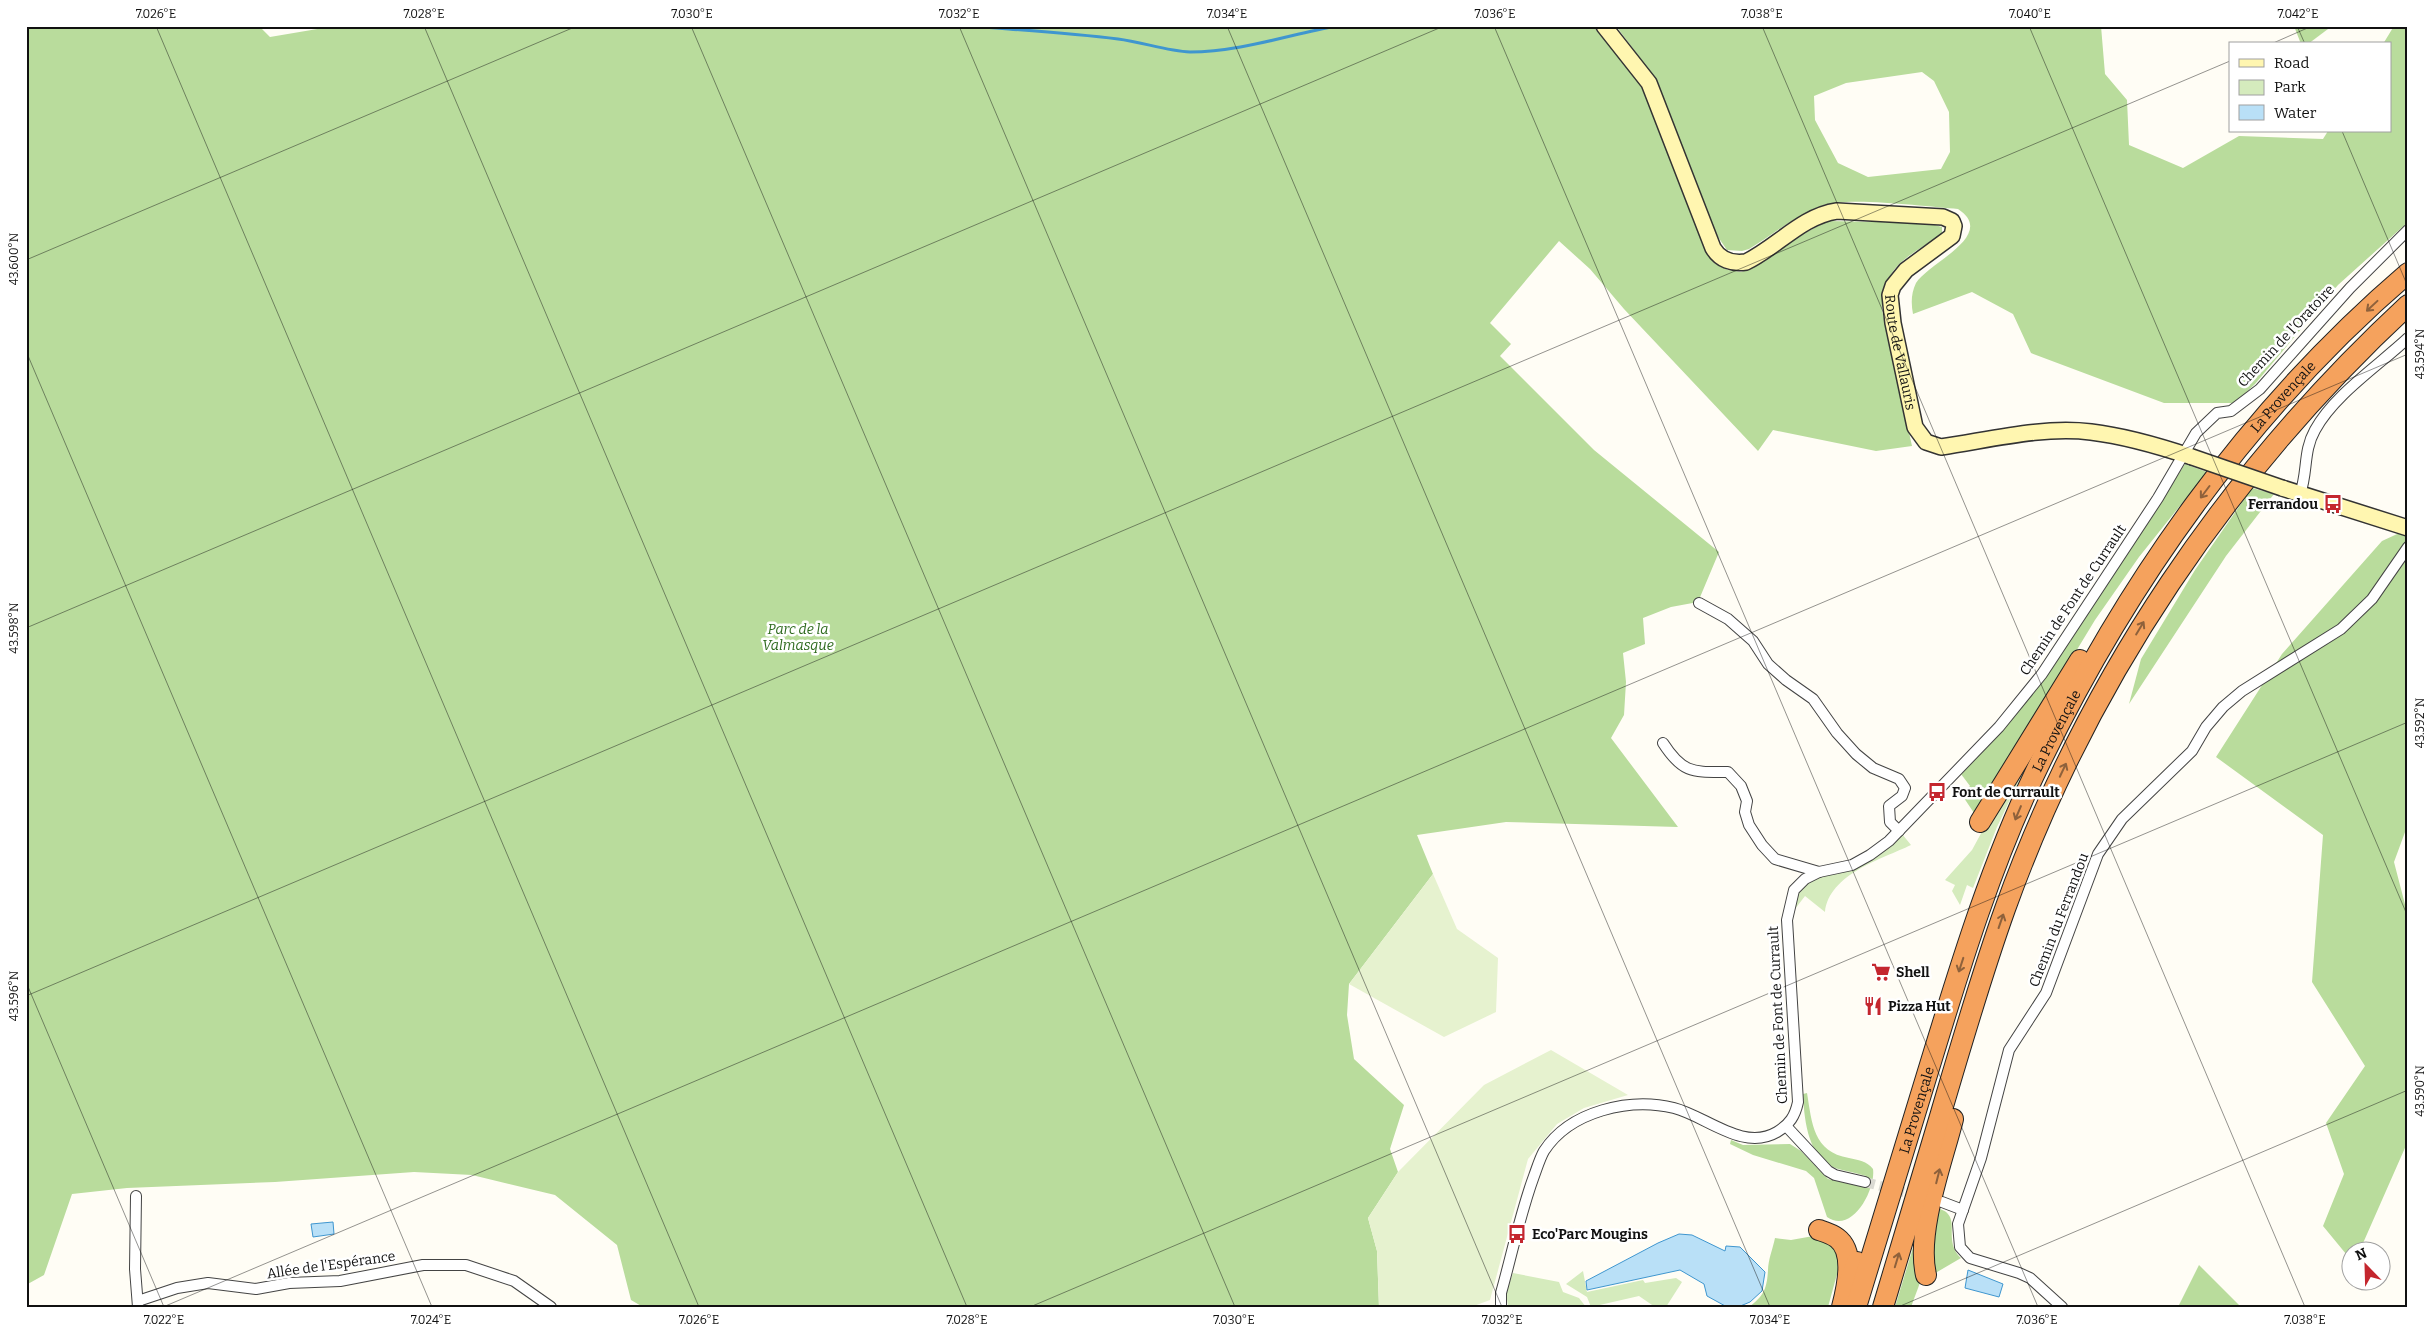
<svg xmlns="http://www.w3.org/2000/svg" width="2434" height="1333" font-family="Bitter,serif">
	<style>
		.green { fill: #d5ebbd }
		.forest { fill: #b9dc9c; fill-rule: evenodd }
		.pitch { fill: #e6f2cf }
		.water { fill: #b9e0f7; stroke: #3f96cf }
		.lines { fill: none; stroke-linecap: round; stroke-linejoin: round }
		.stream { stroke: #3f96cf; stroke-width: 3 }
		.street-tunnel { stroke: #dbdad3; stroke-width: 10; stroke-dasharray: 10 5; stroke-linecap: butt }
		.street-casing { stroke: #444; stroke-width: 12 }
		.secondary-casing { stroke: #333; stroke-width: 18 }
		.highway-casing { stroke: #222; stroke-width: 22 }
		.street { stroke: #fff; stroke-width: 10 }
		.secondary { stroke: #fff6b0; stroke-width: 15 }
		.highway { stroke: #f5a25d; stroke-width: 20 }
		.secondary-bridge-casing { stroke: #333; stroke-width: 18; stroke-linecap: butt }
		.secondary-bridge { stroke: #fff6b0; stroke-width: 15 }
		.oneway { stroke: #8e613b }
		.ticks { fill: none; stroke: #111; stroke-width: 1; stroke-opacity: 0.45 }
		.labels { text-anchor: middle; dominant-baseline: central; stroke-width: 5; stroke-linejoin: round; paint-order: stroke }
		.street-label { font-size: 14px; fill: #111; stroke: #fff }
		.poi-label { font-size: 14px; font-weight: bold; fill: #111; stroke: #fff; text-anchor: start }
		.park-label { font-size: 14px; font-style: italic; fill: #2f6b1f; stroke: #fff }
		.neatline { fill: none; stroke: #111; stroke-width: 2 }
		.ticks-label { font-size: 12px; text-anchor: middle; fill: #111 }
	</style>
	<rect width="100%" height="100%" fill="#fffdf5"/>
	<!-- green -->
	<g class="green">
		<path d="M2035 747 1997 827 1973 888 1967 885 1960 905 1952 891 1955 885 1945 880 1972 850 1991 815Z"/>
		<path d="M1902 834 1911 845C1882 859 1829 874 1825 912L1805 896 1795 909 1792 922 1793 902 1801 887Z"/>
		<path d="M1583 1271 1587 1292 1643 1280 1645 1283 1676 1278 1682 1282 1666 1307H1655L1639 1296 1591 1307 1587 1297 1566 1284Z"/>
		<path d="M1513 1273 1559 1282 1563 1292 1579 1298 1586 1307H1508L1506 1292Z"/>
	</g>
	<!-- forest -->
	<g class="forest">
		<path d="M26 26H259L270 37 335 26H1593L1642 87 1707 254 1714 263 1728 270 1741 272 1751 269 1803 234 1828 221 1928 223 1942 227V234C1909 257 1883 264 1882 310L1912 446 1876 451 1773 430 1758 451 1624 309 1590 269 1559 241 1490 323 1511 344 1500 356 1594 450 1719 552 1698 602 1671 607 1643 618 1645 644 1623 653 1626 682 1624 715 1611 738 1678 827 1506 822 1417 835 1433 874 1349 984 1347 1015 1354 1059 1404 1105 1390 1149 1398 1172 1368 1218 1377 1251 1379 1307H643L631 1300 617 1245 555 1195 472 1175 414 1172 275 1182 127 1188 72 1194 44 1275 26 1285Z"/>
		<path d="M1616 26H2101L2105 74 2127 100 2129 145 2183 168 2239 136 2323 139 2328 131H2390V44H2383L2394 26H2408V222L2338 285 2255 384 2235 403H2164L2031 353 2013 314 1972 292 1913 314C1911 304 1911 293 1916 283 1928 263 1998 235 1958 209 1927 207 1847 196 1821 206 1794 216 1773 235 1749 249L1742 251 1727 250 1716 234 1652 74ZM1922 72 1934 81 1949 112 1950 152 1941 169 1868 177 1838 163 1815 120 1814 96 1846 83Z"/>
		<path d="M2294 26H2332L2308 44H2301Z"/>
		<path d="M2185 464 2207 472 2139 557 2095 620 1976 816 1962 795 1970 786 1961 774 2035 689 2061 654 2095 598 2128 553Z"/>
		<path d="M2252 488 2274 494 2226 556 2129 704 2141 659 2195 570Z"/>
		<path d="M2408 529V824L2394 862 2408 916V1141L2360 1250H2352L2351 1260 2323 1226 2344 1174 2326 1123 2365 1066 2312 982 2323 835 2216 757 2282 654 2382 541Z"/>
		<path d="M1807 1093C1812 1123 1813 1152 1849 1158 1858 1160 1867 1161 1873 1169 1876 1189 1852 1235 1827 1217L1814 1178 1806 1171 1753 1155 1730 1144 1731 1140 1743 1145 1790 1144 1801 1151 1828 1179 1864 1187 1866 1176C1855 1172 1839 1171 1829 1165 1807 1152 1804 1116 1803 1094Z"/>
		<path d="M1936 1208C1965 1214 1941 1239 1961 1258L1932 1275Z"/>
		<path d="M1819 1235 1838 1244 1839 1267 1828 1307H1749C1764 1296 1767 1288 1768 1270 1768 1260 1773 1248 1775 1238L1791 1240Z"/>
		<path d="M1915 1241 1921 1280 1911 1307H1895Z"/>
		<path d="M2199 1265 2241 1307H2178Z"/>
	</g>
	<!-- pitch -->
	<g class="pitch">
		<path d="M1433 874 1457 929 1498 958 1496 1012 1444 1037 1349 984Z"/>
		<path d="M1551 1050 1628 1095 1584 1108 1557 1124 1528 1159 1490 1300 1471 1307H1379L1377 1251 1368 1218 1398 1172 1484 1085Z"/>
	</g>
	<!-- water -->
	<g class="water">
		<path d="M333 1222 334 1234 313 1237 311 1224Z"/>
		<path d="M1679 1234 1692 1235 1725 1251 1726 1246 1740 1247 1765 1272 1762 1291 1750 1302 1738 1307H1727L1707 1296 1704 1284 1680 1270 1587 1290 1586 1281 1658 1243Z"/>
		<path d="M1968 1270 2003 1284 1999 1297 1965 1288Z"/>
	</g>
	<g class="lines">
		<!-- stream -->
		<path class="stream" d="M970 26C1019 30 1069 33 1118 39 1142 42 1167 51 1190 52 1239 52 1288 35 1336 26"/>
		<!-- street-tunnel -->
		<path class="street-tunnel" d="M1865 1182 1919 1196"/>
		<!-- street casing -->
		<g class="street-casing">
			<g id="street">
				<path d="M2300 494C2308 472 2303 451 2315 430 2334 395 2378 366 2408 338"/>
				<path d="M1699 603 1728 619 1753 641 1768 664 1786 680 1813 699 1837 733 1856 754 1873 768 1899 779 1905 788 1902 796 1889 806 1890 822 1899 831"/>
				<path d="M1663 743C1683 774 1693 772 1728 772L1741 786 1747 801 1745 812 1749 825 1762 845 1775 859 1819 872"/>
				<path d="M1786 1126 1828 1171 1835 1175 1865 1182"/>
				<path d="M136 1196 135 1269 138 1307"/>
				<path d="M1942 1202 1963 1210"/>
				<path d="M138 1301 177 1288 208 1283 256 1289 289 1283 340 1281 423 1265H466L514 1281 551 1307"/>
				<path d="M1501 1307V1293C1512 1254 1520 1214 1534 1176 1537 1168 1540 1158 1544 1151 1570 1111 1630 1097 1674 1108 1706 1116 1743 1152 1777 1132 1790 1124 1795 1116 1798 1102L1787 920 1794 890 1805 879 1819 872 1852 865 1870 855 1889 841 1999 727 2042 674 2158 498 2196 433 2217 413 2231 411 2260 389 2350 288 2408 230"/>
				<path d="M2062 1307 2030 1278 2019 1273 1970 1258 1960 1247 1958 1224 1981 1158 2009 1050 2046 993 2098 854 2122 819 2192 751 2206 727 2223 707 2242 691 2341 629 2372 599 2408 547"/>
			</g>
		</g>
		<!-- secondary casing -->
		<g class="secondary-casing">
			<g id="secondary">
				<path id="s1" d="M1604 26 1649 83 1713 248C1720 260 1732 264 1746 262 1777 247 1802 216 1837 211L1943 217 1952 221 1954 226 1952 236 1906 270 1893 286 1890 295 1893 323 1915 427 1926 442 1941 447C1989 440 2042 426 2091 432 2125 436 2159 446 2192 457"/>
				<path d="M2282 488 2408 528"/>
			</g>
		</g>
		<!-- highway casing -->
		<g class="highway-casing">
			<g id="highway">
				<path d="M1980 822 2080 660"/>
				<path d="M1819 1230C1825 1232 1832 1234 1837 1238 1856 1252 1847 1288 1842 1307"/>
				<path d="M1926 1275C1916 1231 1942 1163 1953 1119"/>
				<path d="M1846 1292 1857 1262"/>
				<path id="s2" d="M1856 1307C1882 1223 1908 1139 1933 1055 1962 960 1992 863 2035 773 2124 586 2249 409 2408 273"/>
				<path d="M1883 1307C1902 1242 1922 1178 1941 1113 1961 1045 1981 976 2005 909 2088 678 2228 472 2408 305"/>
			</g>
		</g>
		<!-- street -->
		<use href="#street" class="street"/>
		<!-- secondary -->
		<use href="#secondary" class="secondary"/>
		<!-- highway -->
		<use href="#highway" class="highway"/>
		<!-- secondary-bridge casing -->
		<g class="secondary-bridge-casing">
			<path id="secondary-bridge" d="M2192 457 2282 488"/>
		</g>
		<!-- secondary-bridge -->
		<use href="#secondary-bridge" class="secondary-bridge"/>
	</g>
	<!-- one-way arrows -->
	<defs><path id="oneway-shaft" d="M-6 0H5M1.5-3L5.5 0L1.5 3" fill="none" stroke-width="1.6" stroke-linecap="round" stroke-linejoin="round" transform="scale(1.25)"/></defs>
	<g class="oneway">
		<use href="#oneway-shaft" transform="translate(2372 306) rotate(137)"/>
		<use href="#oneway-shaft" transform="translate(2205 492) rotate(127)"/>
		<use href="#oneway-shaft" transform="translate(2140 628) rotate(-59)"/>
		<use href="#oneway-shaft" transform="translate(2063 770) rotate(-65)"/>
		<use href="#oneway-shaft" transform="translate(2018 813) rotate(113)"/>
		<use href="#oneway-shaft" transform="translate(2001 921) rotate(-71)"/>
		<use href="#oneway-shaft" transform="translate(1961 965) rotate(108)"/>
		<use href="#oneway-shaft" transform="translate(1938 1176) rotate(-76)"/>
		<use href="#oneway-shaft" transform="translate(1897 1260) rotate(-73)"/>
	</g>
	<!-- ticks -->
	<path class="ticks" d="M156 26 699 1307M424 26 967 1307M691 26 1235 1307M959 26 1502 1307M1227 26 1770 1307M1494 26 2038 1307M1762 26 2305 1307M2029 26 2408 917M2297 26 2305 44M2271 44 2312 26M2342 131 2408 287M26 260 577 26M26 351 432 1307M26 628 1444 26M26 982 164 1307M26 996 2230 61M163 1307 2408 354M1030 1307 2408 722M1898 1307 2408 1090"/>
	<!-- icons -->
	<defs>
		<g id="bus-bare" transform="scale(1.5)"><path d="M-5-6H5V4H4V6H2V4H-2V6H-4V4H-5ZM-3.5-4V0h7V-4ZM-3.5 1.2v1.5H-2V1.2ZM2 1.2v1.5H3.5V1.2Z" fill="#c4262e" stroke="#fff" stroke-width="2.5" paint-order="stroke"/></g>
		<g id="supermarket-bare" transform="scale(1.5)"><path d="M-6-5.5h2.5l.6 2H6L4.5 2H-2.5L-4.4-4H-6ZM-1.5 3.2a1.3 1.3 0 1 0 .1 0ZM3 3.2a1.3 1.3 0 1 0 .1 0Z" fill="#c4262e" stroke="#fff" stroke-width="2.5" paint-order="stroke"/></g>
		<g id="restaurant-bare" transform="scale(1.5)"><path d="M-5-6h1v4h1v-4h1v4h1v-4h1v5L-1.5 .5V6h-2V.5L-5-1ZM5-6V6H3V1.5H1.5Q1.5-4 5-6Z" fill="#c4262e" stroke="#fff" stroke-width="2.5" paint-order="stroke"/></g>
	</defs>
	<g fill-rule="evenodd">
		<use href="#bus-bare" x="2333" y="504"/>
		<use href="#bus-bare" x="1937" y="792"/>
		<use href="#supermarket-bare" x="1881" y="972"/>
		<use href="#restaurant-bare" x="1873" y="1006"/>
		<use href="#bus-bare" x="1517" y="1234"/>
	</g>
	<g class="labels">
		<!-- street labels -->
		<g class="street-label">
			<text transform="translate(2286 336) rotate(-47)">Chemin de l'Oratoire</text>
			<text stroke="none"><textPath href="#s1" startOffset="670">Route de Vallauris</textPath></text>
			<text stroke="none"><textPath href="#s2" startOffset="1016">La Provençale</textPath></text>
			<text transform="translate(2073 600) rotate(-56)">Chemin de Font de Currault</text>
			<text stroke="none"><textPath href="#s2" startOffset="611">La Provençale</textPath></text>
			<text transform="translate(2059 920) rotate(-69)">Chemin du Ferrandou</text>
			<text transform="translate(1778 1015) rotate(-93)">Chemin de Font de Currault</text>
			<text stroke="none"><textPath href="#s2" startOffset="206">La Provençale</textPath></text>
			<text transform="translate(331 1265) rotate(-8)">Allée de l'Espérance</text>
		</g>
		<!-- poi labels -->
		<g class="poi-label">
			<text x="2318" y="504" text-anchor="end">Ferrandou</text>
			<text x="1952" y="792">Font de Currault</text>
			<text x="1896" y="972">Shell</text>
			<text x="1888" y="1006">Pizza Hut</text>
			<text x="1532" y="1234">Eco'Parc Mougins</text>
		</g>
		<!-- park labels -->
		<g class="park-label">
			<text x="798" y="629">Parc de la<tspan x="798" dy="16">Valmasque</tspan></text>
		</g>
	</g>
	<!-- border -->
	<rect width="2434" height="1333" fill="none" stroke="#ffffff" stroke-width="55"/>
	<!-- legend -->
	<rect x="2229" y="42" width="162" height="90" fill="#ffffff" stroke="#a0a0a0"/>
	<rect x="2239" y="59" width="25" height="8" fill="#fff6b0" stroke="#a0a0a0"/>
	<text x="2274" y="68" font-size="15" fill="#111111">Road</text>
	<rect x="2239" y="80" width="25" height="15" fill="#d5ebbd" stroke="#a0a0a0"/>
	<text x="2274" y="92" font-size="15" fill="#111111">Park</text>
	<rect x="2239" y="105" width="25" height="15" fill="#b9e0f7" stroke="#a0a0a0"/>
	<text x="2274" y="118" font-size="15" fill="#111111">Water</text>
	<!-- north arrow -->
	<g transform="translate(2366 1266) rotate(337)"><circle r="24" fill="#ffffff" stroke="#a0a0a0"/>
	<path d="M0-4L9 19L0 12L-9 19Z" fill="#c4262e"/>
	<text y="-8" font-size="14" font-weight="bold" text-anchor="middle" fill="#111111">N</text>
	</g>
	<rect x="28" y="28" width="2378" height="1278" class="neatline"/>
	<g class="ticks-label">
		<text x="156" y="18">7.026°E</text>
		<text x="424" y="18">7.028°E</text>
		<text x="692" y="18">7.030°E</text>
		<text x="959" y="18">7.032°E</text>
		<text x="1227" y="18">7.034°E</text>
		<text x="1495" y="18">7.036°E</text>
		<text x="1762" y="18">7.038°E</text>
		<text x="2030" y="18">7.040°E</text>
		<text x="2298" y="18">7.042°E</text>
		<text transform="translate(14 259) rotate(-90)" y="4">43.600°N</text>
		<text transform="translate(2420 354) rotate(-90)" y="4">43.594°N</text>
		<text transform="translate(14 628) rotate(-90)" y="4">43.598°N</text>
		<text transform="translate(2420 723) rotate(-90)" y="4">43.592°N</text>
		<text transform="translate(14 996) rotate(-90)" y="4">43.596°N</text>
		<text transform="translate(2420 1091) rotate(-90)" y="4">43.590°N</text>
		<text x="164" y="1324">7.022°E</text>
		<text x="431" y="1324">7.024°E</text>
		<text x="699" y="1324">7.026°E</text>
		<text x="967" y="1324">7.028°E</text>
		<text x="1234" y="1324">7.030°E</text>
		<text x="1502" y="1324">7.032°E</text>
		<text x="1770" y="1324">7.034°E</text>
		<text x="2037" y="1324">7.036°E</text>
		<text x="2305" y="1324">7.038°E</text>
	</g>
</svg>
